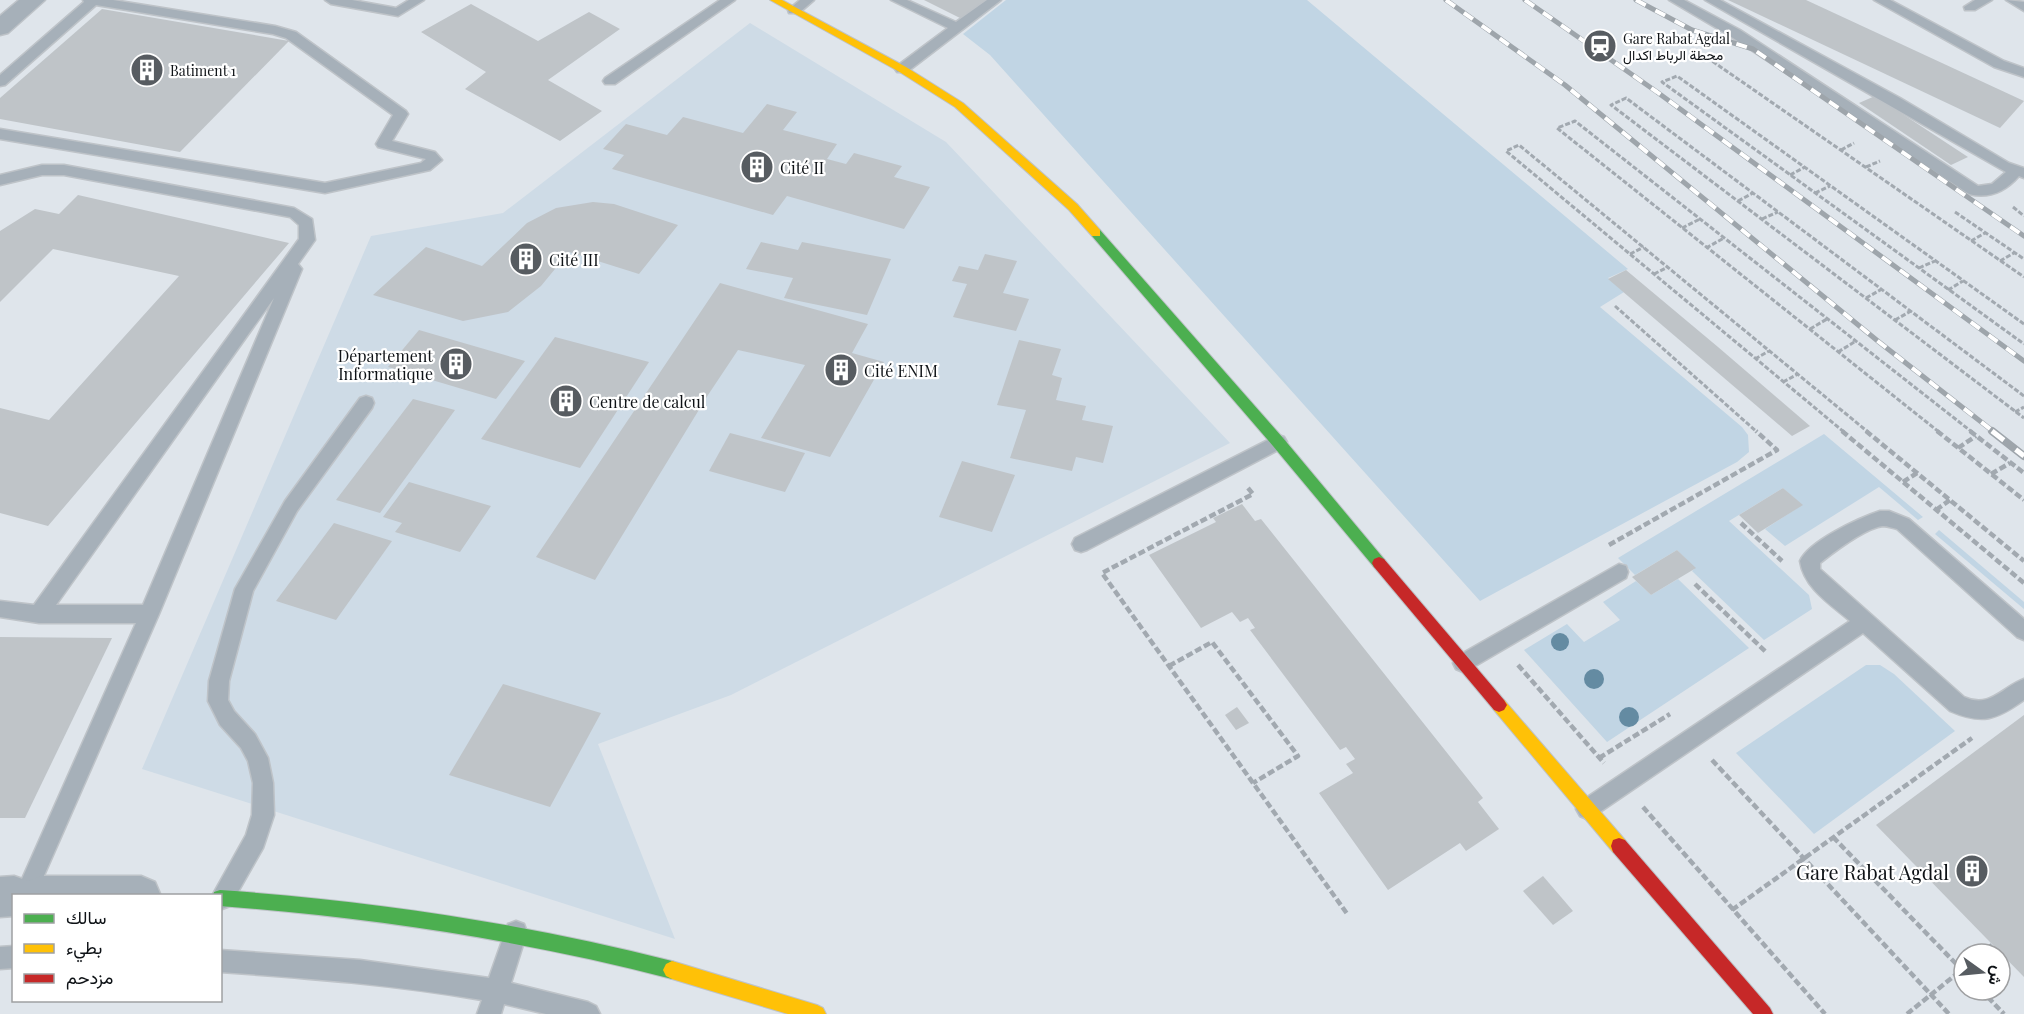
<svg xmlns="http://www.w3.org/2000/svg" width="2024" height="1014" font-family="'Playfair Display',Vazirmatn,serif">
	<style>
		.built { fill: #cedbe6 }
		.green { fill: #c1d5e4 }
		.building { fill: #bfc4c8 }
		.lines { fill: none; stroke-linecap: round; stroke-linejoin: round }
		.lane-casing { stroke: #bec3c8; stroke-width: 3 }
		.street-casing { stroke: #bec3c8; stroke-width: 3 }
		.fast-casing { stroke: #bec3c8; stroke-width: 2 }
		.slow-casing { stroke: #bec3c8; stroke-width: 2 }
		.jam-casing { stroke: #bec3c8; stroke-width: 2 }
		.path-far1 { stroke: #a2a9b0; stroke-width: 3; stroke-dasharray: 5 2; stroke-linecap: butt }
		.path { stroke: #a2a9b0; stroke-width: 4.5; stroke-dasharray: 7 3; stroke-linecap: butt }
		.lane { fill: #a6b0b9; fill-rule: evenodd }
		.street { fill: #a6b0b9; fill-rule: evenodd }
		.fast { fill: #4caf50; fill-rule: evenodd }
		.slow { fill: #ffc107; fill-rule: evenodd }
		.jam { fill: #c62828; fill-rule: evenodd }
		.rail-far1-casing { stroke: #9ea5ab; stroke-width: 5 }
		.rail-casing { stroke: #9ea5ab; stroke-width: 8 }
		.rail-far1 { stroke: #fff; stroke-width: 4; stroke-dasharray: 11; stroke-linecap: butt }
		.rail { stroke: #fff; stroke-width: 5; stroke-dasharray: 15; stroke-linecap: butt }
		.tree { fill: #648ba2 }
		.labels { text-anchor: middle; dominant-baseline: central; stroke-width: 4.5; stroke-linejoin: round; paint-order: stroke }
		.far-poi-label { font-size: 14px; fill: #0e1216; stroke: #fff; text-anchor: start }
		.poi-label { font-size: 16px; fill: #0e1216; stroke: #fff; text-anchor: start }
		.near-poi-label { font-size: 20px; fill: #0e1216; stroke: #fff; text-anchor: end }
	</style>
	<rect width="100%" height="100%" fill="#dfe5eb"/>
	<!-- built -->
	<path class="built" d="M750 23 946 142 1230 443 731 695 598 744 675 939 142 769 371 236 503 213Z"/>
	<!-- green -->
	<g class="green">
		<path d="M1006 0H1307L1628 269 1608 278 1624 292 1600 307 1742 427 1748 435 1749 452 1737 462 1480 601 990 55 963 34Z"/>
		<path d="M1824 434 1923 517 1918 520 1879 487 1785 546 1765 529 1802 505 1783 488 1729 521 1809 595 1812 609 1764 640 1692 571 1695 568 1677 550 1635 575 1618 558Z"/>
		<path d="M1939 530 2024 602V609L1935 534Z"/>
		<path d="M1678 579 1749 648 1607 742 1524 650 1567 624 1584 642 1620 620 1603 602 1636 581 1651 595Z"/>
		<path d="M1866 665H1880L1894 674 1955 731 1814 834 1736 753Z"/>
	</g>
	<!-- building -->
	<g class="building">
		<path d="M924 0H987L962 19Z"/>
		<path d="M1728 0H1806L2024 101 2000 128Z"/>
		<path d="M471 4 538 41 589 12 620 29 548 80 602 111 560 141 465 89 486 72 421 32Z"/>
		<path d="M102 9 289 41 180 152 0 119V98Z"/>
		<path d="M1875 96 1968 157 1951 165 1859 103Z"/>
		<path d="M767 104 797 112 783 130 837 144 827 159 846 164 854 153 902 166 894 177 930 187 904 229 787 196 773 215 612 169 624 155 603 149 626 124 667 135 683 117 743 133Z"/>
		<path d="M78 195 289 243 48 526 0 513V408L49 420 179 276 53 249 0 302V231L35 209 59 214Z"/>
		<path d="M593 202 614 204 678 225 639 274 569 252 541 286 508 312 463 321 373 295 426 247 482 266 527 223 556 208Z"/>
		<path d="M761 242 798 250 802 242 891 259 867 315 784 298 793 278 746 269Z"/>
		<path d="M985 254 1017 261 1003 293 1029 299 1016 331 953 317 967 284 952 281 959 266 978 270Z"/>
		<path d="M1626 270 1718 347 1810 426 1792 436 1608 279Z"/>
		<path d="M720 283 868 324 852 353 884 362 830 457 761 438 805 365 738 350 708 395 595 580 536 557Z"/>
		<path d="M419 330 525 361 496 399 388 367Z"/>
		<path d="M555 337 649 362 580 468 481 439Z"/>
		<path d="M1019 340 1061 349 1052 375 1062 378 1056 400 1086 406 1082 420 1113 426 1103 463 1076 457 1072 471 1010 458 1026 410 997 405Z"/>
		<path d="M413 399 455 410 380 513 336 500Z"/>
		<path d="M730 433 805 453 785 492 709 471Z"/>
		<path d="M962 461 1015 475 992 532 939 517Z"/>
		<path d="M409 482 491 506 460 552 395 532 402 523 383 517Z"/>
		<path d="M1783 488 1803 505 1758 533 1739 515Z"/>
		<path d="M1242 504 1255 521 1261 519 1483 798 1478 802 1499 829 1466 851 1460 843 1388 890 1319 793 1353 773 1346 764 1355 759 1346 747 1340 750 1250 630 1255 628 1248 618 1240 622 1232 612 1201 628 1149 555 1216 522 1213 518Z"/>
		<path d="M334 523 392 541 336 620 276 601Z"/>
		<path d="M1677 550 1696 568 1651 595 1632 577Z"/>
		<path d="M0 637 112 638 25 818H0Z"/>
		<path d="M503 684 601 713 550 807 449 775Z"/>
		<path d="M1237 707 1249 723 1236 730 1225 715Z"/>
		<path d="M2024 715V977L1876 825Z"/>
		<path d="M1543 876 1573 911 1553 925 1523 891Z"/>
	</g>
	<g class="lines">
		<!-- lane casing -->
		<g class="lane-casing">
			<g id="lane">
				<path d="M83 0H113L275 26 296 32 406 111 408 114 392 141 435 152 442 160 430 170 325 193 0 139V129L325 183 421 163 426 159 378 147 376 144 393 115 286 38 273 34 96 5 5 85 0 86V75L84 2Z"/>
				<path d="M325 0H352L396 8 409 0H424L398 16 331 4Z"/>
				<path d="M720 0H735L615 84H605L603 81 605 78Z"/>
				<path d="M800 0H814L799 13H789L788 10Z"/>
				<path d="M891 0H907L956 22 987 0H1001L907 72H897L895 69 897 66 948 28Z"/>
				<path d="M1669 0H1684L1740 30 1978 186 1992 184 2006 172 1705 0H1720L1900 98 2009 163 2024 168V178L2019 176C2005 192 1989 199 1969 194L1730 36Z"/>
				<path d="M1874 0H1890L2004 61 2024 68V77L1994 67Z"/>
				<path d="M1975 0H1992L1975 10H1965L1964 7Z"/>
				<path d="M2006 0 2024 2V11Z"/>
				<path d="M42 165H64L294 208 312 219 315 240 298 264 302 269 159 614 35 896 14 897 136 623H39L0 617V601L34 605 299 239V225L290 217 64 175H42L0 185V175ZM274 298 143 605H56Z"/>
				<path d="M366 396 372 398 374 403 372 408 297 511 253 591 229 681 228 700 234 711 255 734 268 758 273 783 274 815 263 848 230 906 222 909 220 896H212L246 835 252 815 253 783 248 761 241 748 220 725 208 701 209 681 235 589 285 501 360 398Z"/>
				<path d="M1278 435 1284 437 1287 442 1284 447 1087 550 1081 552 1075 550 1072 544 1075 538Z"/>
				<path d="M1880 511H1889L1909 519 2024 619V640L2017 637 1897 529C1892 528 1888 526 1883 526 1865 528 1834 552 1820 563V569L1964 697C1990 709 2002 687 2024 679V700C1996 720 1982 725 1950 711L1863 633 1594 816 1587 819 1580 816 1576 809 1580 802 1850 621C1830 604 1804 588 1800 561 1809 541 1859 518 1880 511Z"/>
				<path d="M1619 564 1626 566 1628 572 1626 578 1470 669 1463 672 1456 669 1453 663 1456 657Z"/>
				<path d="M516 921 524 924 527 932 511 983 588 1002 596 1006 600 1014H546L504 1004 501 1014H477L482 1000C395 985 308 978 220 972V950L360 960 489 978 508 924Z"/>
				<path d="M14 946V968L0 969V947Z"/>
			</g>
		</g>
		<!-- street casing -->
		<g class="street-casing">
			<g id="street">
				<path d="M19 0H45L8 33 0 35V16Z"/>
				<path d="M14 876 28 881 41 876H141L155 882 161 896H14V916L0 917V877Z"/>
			</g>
		</g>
		<!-- fast casing -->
		<g class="fast-casing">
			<g id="fast">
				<path d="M1096 229 1100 230 1283 438 1384 559 1386 563 1384 567 1379 569 1374 567 1273 446 1092 236V230Z"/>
				<path d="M220 890C373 901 523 923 672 961L678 964 681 970 678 976 672 979C523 940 374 918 220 906V896H213L214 892Z"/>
			</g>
		</g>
		<!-- slow casing -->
		<g class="slow-casing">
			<g id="slow">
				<path d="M770 0H782L906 67 963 103 1077 204 1100 230V236H1092L1069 210 955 107 898 71Z"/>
				<path d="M1499 698 1504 700 1625 840 1627 846 1625 852 1619 854 1613 852 1494 710 1491 705 1494 700Z"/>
				<path d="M672 961 817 1005 823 1008 826 1014H788L672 979 666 976 663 970 666 964Z"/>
			</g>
		</g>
		<!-- jam casing -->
		<g class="jam-casing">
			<g id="jam">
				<path d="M1379 557 1384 559 1504 700 1507 705 1504 710 1499 712 1494 710 1374 567 1372 563 1374 559Z"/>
				<path d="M1619 838 1625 840 1770 1008 1773 1014H1753L1613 852 1611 846 1613 840Z"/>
			</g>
		</g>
		<!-- path-far1 -->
		<g class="path-far1">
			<path d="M1724 55 1712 61 2024 277"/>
			<path d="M1841 150 1854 143"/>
			<path d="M1866 167 1880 161"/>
			<path d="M1790 175 1805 167"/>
			<path d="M1815 193 1830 186"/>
			<path d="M1738 201 1753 193"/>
			<path d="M2013 207 2024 216"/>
			<path d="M1955 212 2024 259"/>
			<path d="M1762 219 1778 212"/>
			<path d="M1682 228 1700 219"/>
			<path d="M1971 241 1985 233"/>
			<path d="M1706 248 1724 238"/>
			<path d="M1630 254 1644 247"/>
			<path d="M2000 261 2014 253"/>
			<path d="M1919 268 1935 261"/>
			<path d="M1654 274 1668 267"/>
			<path d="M1948 290 1963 281"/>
			<path d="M1866 298 1882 289"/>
			<path d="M1615 306 1757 432"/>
			<path d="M1895 320 1911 311"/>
			<path d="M2024 324 1677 76 1662 82 2024 344"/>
			<path d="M1810 329 1827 319"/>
			<path d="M1838 352 1856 341"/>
			<path d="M1755 359 1769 351"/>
			<path d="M1783 382 1798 374"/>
			<path d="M2024 396 1626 98 1611 105 2024 418"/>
			<path d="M2015 412 2024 407"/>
			<path d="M1844 432 1506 151 1519 145 1868 432"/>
			<path d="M1939 432 1557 128 1575 121 1972 432"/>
		</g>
		<!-- path -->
		<g class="path">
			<path d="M1842 431 2024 583"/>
			<path d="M1866 431 2024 561"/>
			<path d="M1937 431 2024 500"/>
			<path d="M1970 431 2024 473"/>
			<path d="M1958 448 1976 436"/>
			<path d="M1991 474 2010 463"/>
			<path d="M1903 482 1917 473"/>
			<path d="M1248 488 1253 494 1102 573 1348 915"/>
			<path d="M1936 510 1950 500"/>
			<path d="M1741 523 1782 561"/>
			<path d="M1609 545 1777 450 1756 431"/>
			<path d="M1695 584 1766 652"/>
			<path d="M1518 665 1604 763"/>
			<path d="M1169 666 1212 642 1298 756 1253 783"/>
			<path d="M1599 758 1670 714"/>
			<path d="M1712 760 1949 1014"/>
			<path d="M1643 807 1825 1014"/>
			<path d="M1833 837 1964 972"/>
			<path d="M1732 910 1972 738"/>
			<path d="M1981 954 1992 945"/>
			<path d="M1981 990 2004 1014"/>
			<path d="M1907 1014 1964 968"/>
		</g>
		<!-- lane -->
		<use href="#lane" class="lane"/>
		<!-- street -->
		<use href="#street" class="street"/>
		<!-- fast -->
		<use href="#fast" class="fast"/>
		<!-- slow -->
		<use href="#slow" class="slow"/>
		<!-- jam -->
		<use href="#jam" class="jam"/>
		<!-- rail-far1 casing -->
		<g class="rail-far1-casing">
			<g id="rail-far1">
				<path d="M1446 0 1565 85 1879 342 1994 432"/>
				<path d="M1525 0 1657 92 2024 361"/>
				<path d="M1636 0 1692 30 1753 49 2024 236"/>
			</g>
		</g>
		<!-- rail casing -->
		<g class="rail-casing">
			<path id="rail" d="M1992 431 2024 456"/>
		</g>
		<!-- rail-far1 -->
		<use href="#rail-far1" class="rail-far1"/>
		<!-- rail -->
		<use href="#rail" class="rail"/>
	</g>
	<!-- trees -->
	<g class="tree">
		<circle cx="1560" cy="642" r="9"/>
		<circle cx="1594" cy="679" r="10"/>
		<circle cx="1629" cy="717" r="10"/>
	</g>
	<!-- icons -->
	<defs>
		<g id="station-disc" transform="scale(1.725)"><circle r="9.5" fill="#575c61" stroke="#fff"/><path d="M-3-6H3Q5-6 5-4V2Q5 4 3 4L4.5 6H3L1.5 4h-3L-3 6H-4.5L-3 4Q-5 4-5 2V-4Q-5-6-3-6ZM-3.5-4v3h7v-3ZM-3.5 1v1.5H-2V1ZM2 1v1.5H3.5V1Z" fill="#fff"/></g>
		<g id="building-disc" transform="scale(1.725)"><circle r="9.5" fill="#575c61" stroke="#fff"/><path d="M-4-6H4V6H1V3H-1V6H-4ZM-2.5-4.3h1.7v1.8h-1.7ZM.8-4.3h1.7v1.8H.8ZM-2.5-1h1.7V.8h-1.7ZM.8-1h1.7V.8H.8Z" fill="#fff"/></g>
	</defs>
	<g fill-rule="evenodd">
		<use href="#station-disc" x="1600" y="46"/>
		<use href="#building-disc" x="147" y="70"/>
		<use href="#building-disc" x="757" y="167"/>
		<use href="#building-disc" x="526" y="259"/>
		<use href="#building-disc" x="456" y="364"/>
		<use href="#building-disc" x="841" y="370"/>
		<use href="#building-disc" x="566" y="401"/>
		<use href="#building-disc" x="1972" y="871"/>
	</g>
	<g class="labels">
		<!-- far-poi labels -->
		<g class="far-poi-label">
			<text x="1623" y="38">Gare Rabat Agdal<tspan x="1623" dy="16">محطة الرباط اكدال</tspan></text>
			<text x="170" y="70">Batiment 1</text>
		</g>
		<!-- poi labels -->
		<g class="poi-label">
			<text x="780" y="167">Cité II</text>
			<text x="549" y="259">Cité III</text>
			<text x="433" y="355" text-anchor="end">Département<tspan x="433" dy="18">Informatique</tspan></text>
			<text x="864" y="370">Cité ENIM</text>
			<text x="589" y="401">Centre de calcul</text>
		</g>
		<!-- near-poi labels -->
		<g class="near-poi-label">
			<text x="1949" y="871">Gare Rabat Agdal</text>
		</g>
	</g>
	<!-- legend -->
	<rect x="12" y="894" width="210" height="108" fill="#ffffff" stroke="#9fa0a2" stroke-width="1.5"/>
	<rect x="24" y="914" width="30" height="9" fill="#4caf50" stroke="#9fa0a2" stroke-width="1.5"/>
	<text x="66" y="924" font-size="18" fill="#0e1216">سالك</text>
	<rect x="24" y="944" width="30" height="9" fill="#ffc107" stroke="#9fa0a2" stroke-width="1.5"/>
	<text x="66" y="954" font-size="18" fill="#0e1216">بطيء</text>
	<rect x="24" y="974" width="30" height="9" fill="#c62828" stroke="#9fa0a2" stroke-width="1.5"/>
	<text x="66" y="984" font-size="18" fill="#0e1216">مزدحم</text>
	<!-- north arrow -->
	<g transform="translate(1982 972) rotate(105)"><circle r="28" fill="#ffffff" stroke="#9fa0a2" stroke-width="1.5"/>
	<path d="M0-4.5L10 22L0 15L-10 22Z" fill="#575c61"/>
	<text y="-9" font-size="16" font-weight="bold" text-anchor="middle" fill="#0e1216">ش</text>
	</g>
</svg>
